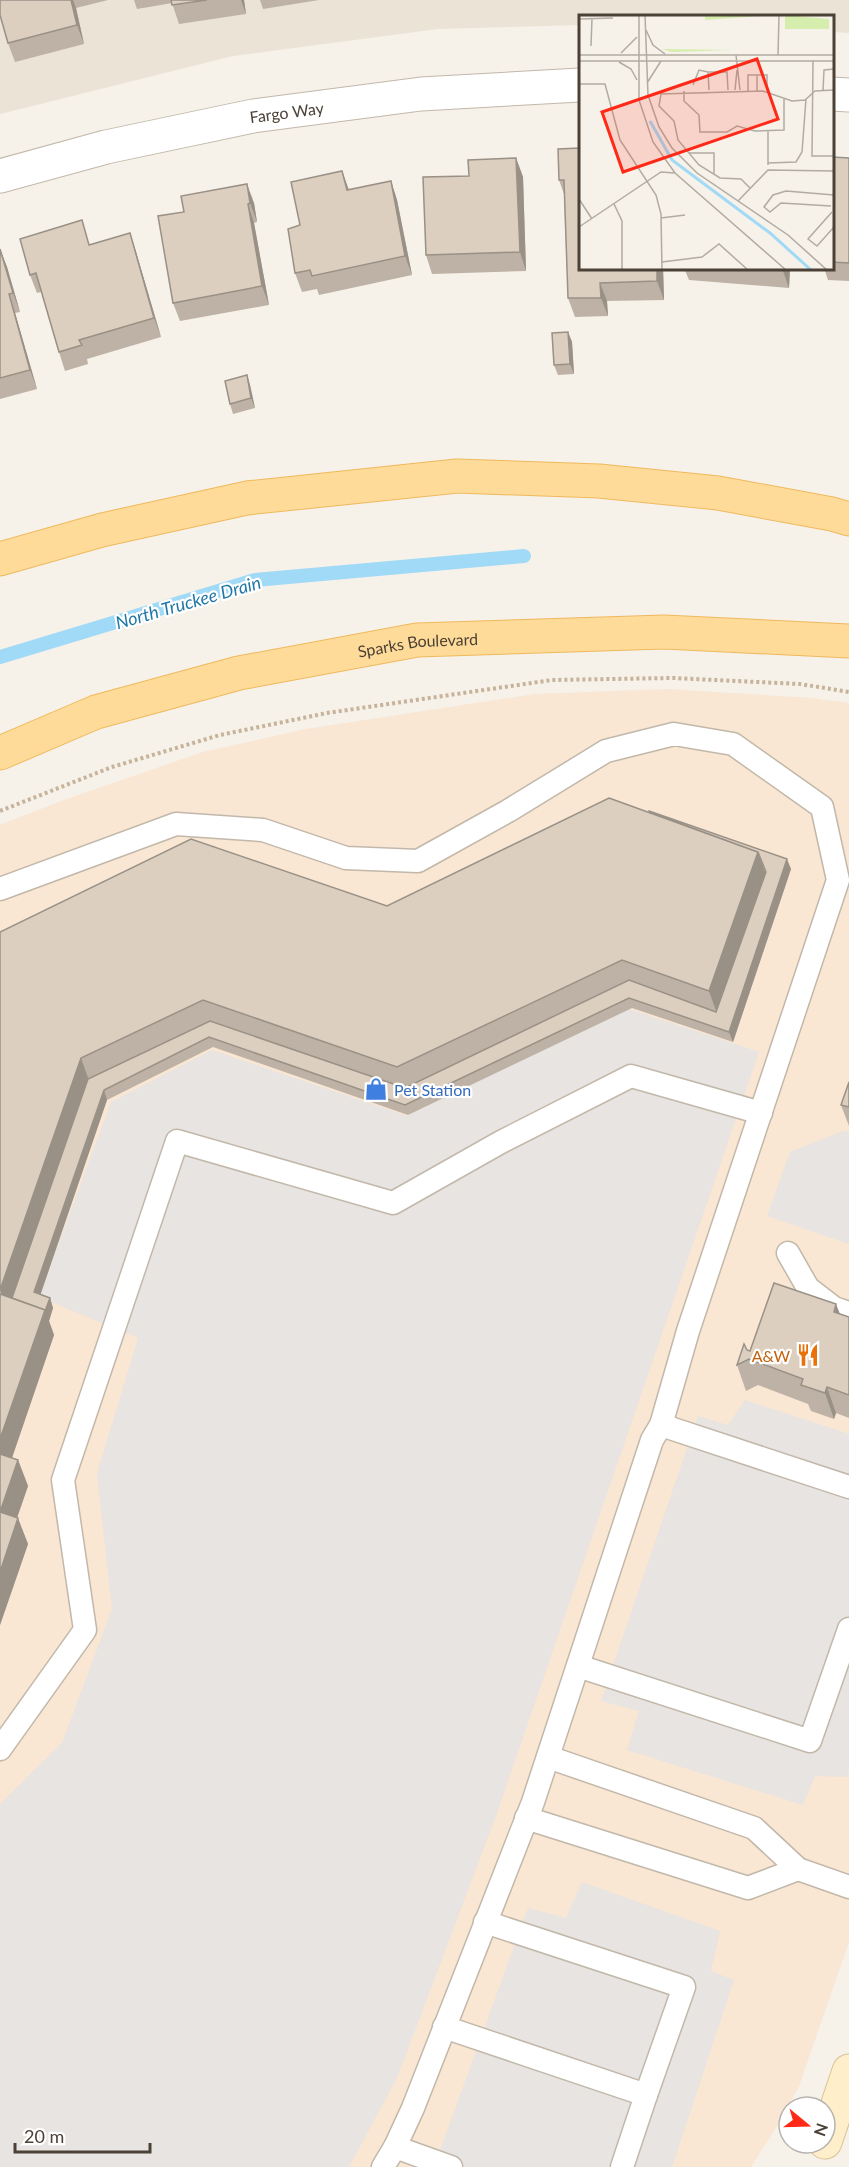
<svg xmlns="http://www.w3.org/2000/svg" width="849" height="2167" font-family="Lato,sans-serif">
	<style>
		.residential { fill: #eae3d6 }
		.commercial { fill: #f9e6d3 }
		.parking { fill: #e7e4e1 }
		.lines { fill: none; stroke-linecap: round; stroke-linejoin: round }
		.stream { stroke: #a0daf7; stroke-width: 14 }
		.lane-casing { stroke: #c2b8aa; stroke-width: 25 }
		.street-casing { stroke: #c2b8aa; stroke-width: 35 }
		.secondary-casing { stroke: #dac395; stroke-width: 35 }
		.primary-casing { stroke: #efb95d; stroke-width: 35 }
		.path { stroke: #c6b39a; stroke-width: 4; stroke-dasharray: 3 3; stroke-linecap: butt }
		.lane { stroke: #fff; stroke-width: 22 }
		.street { stroke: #fff; stroke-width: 33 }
		.secondary { stroke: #ffeeca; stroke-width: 33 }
		.primary { stroke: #ffdb99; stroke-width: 33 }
		.wall { fill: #bdb2a5 }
		.shaded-wall { fill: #9a9186 }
		.building { fill: #dccfc0; stroke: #9a9186; stroke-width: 1.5 }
		.labels { text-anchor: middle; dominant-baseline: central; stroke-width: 4.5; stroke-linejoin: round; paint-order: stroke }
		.street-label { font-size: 16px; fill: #4b4136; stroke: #fff }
		.shop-label { font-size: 16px; fill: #366cbe; stroke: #fff; text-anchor: start }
		.food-label { font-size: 16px; fill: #c56008; stroke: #fff; text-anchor: end }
		.water-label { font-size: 18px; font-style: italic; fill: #2178a7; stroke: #fff }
		.inset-river { fill: none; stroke: #a0daf7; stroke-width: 3 }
		.inset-road { fill: none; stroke: #b2aba1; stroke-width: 1.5 }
		.view { fill: #ff2917; fill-opacity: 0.15; stroke: #ff2917; stroke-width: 3 }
		.inset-edge { fill: none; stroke: #4b4136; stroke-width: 3 }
	</style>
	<rect width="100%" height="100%" fill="#f6f1e9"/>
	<!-- residential -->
	<path class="residential" d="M0 0H849V33L833 32 832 16H580V25L438 29 233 56 0 114Z"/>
	<!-- commercial -->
	<path class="commercial" d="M667 689 811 698 849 703V1942L799 2086 777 2126 751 2167H0V825L64 800 203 752 306 729 535 694Z"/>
	<!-- parking -->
	<g class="parking">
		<path d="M626 1008 759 1052 496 1816 397 2078 349 2167H0V1804L62 1743 112 1609 97 1474 138 1338 39 1297 111 1102 212 1050 407 1116Z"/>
		<path d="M843 1131 849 1132V1244L767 1216 790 1152Z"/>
		<path d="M745 1400 849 1434V1772L847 1777 815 1776 803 1805 627 1750 639 1711 601 1701 698 1416 728 1425Z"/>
		<path d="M582 1882 720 1931 711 1971 734 1980 672 2167H434L528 1908 566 1918Z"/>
	</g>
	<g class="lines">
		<!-- stream -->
		<path class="stream" d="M0 657 255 580 524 556"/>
		<!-- lane casing -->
		<g class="lane-casing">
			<g id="lane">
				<path d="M0 889 176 824 263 830 346 858 418 861 508 811 606 751 674 734 733 744 822 807 838 880 688 1331 661 1425 652 1440 533 1802 413 2108 395 2147 383 2167"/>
				<path d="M788 1253 808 1288 834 1308 849 1313"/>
				<path d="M661 1425 849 1487"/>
				<path d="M578 1666 810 1741 849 1629"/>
				<path d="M0 1749 85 1630 63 1480 177 1141 393 1203 501 1142 631 1076 761 1113"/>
				<path d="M548 1757 754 1828 798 1869 849 1887"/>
				<path d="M526 1818 748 1888 798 1869"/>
				<path d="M485 1922 684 1987 646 2095"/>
				<path d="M444 2027 646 2095 622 2167"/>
				<path d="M395 2147 451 2167"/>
			</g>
		</g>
		<!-- street casing -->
		<g class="street-casing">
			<g id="street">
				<path d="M832 94 849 95"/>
				<path id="s1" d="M0 176 106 147 253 116 421 94 580 85"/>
			</g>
		</g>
		<!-- secondary casing -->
		<g class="secondary-casing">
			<path id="secondary" d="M825 2142 849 2071"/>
		</g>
		<!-- primary casing -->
		<g class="primary-casing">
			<g id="primary">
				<path d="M0 559 102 530 247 498 457 476 599 481 718 493 832 514 849 519"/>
				<path id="s2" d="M0 753 96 712 239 673 417 640 664 632 849 641"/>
			</g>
		</g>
		<!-- path -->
		<path class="path" d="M0 811 112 767 220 735 327 713 552 680 673 678 800 684 849 692"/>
		<!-- lane -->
		<use href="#lane" class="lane"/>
		<!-- street -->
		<use href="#street" class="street"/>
		<!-- secondary -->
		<use href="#secondary" class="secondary"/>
		<!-- primary -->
		<use href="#primary" class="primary"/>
	</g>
	<!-- wall -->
	<g class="wall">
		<path d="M0 0H108L76 8 84 44 15 62 8 43Z"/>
		<path d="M134 0H244L246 14 179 24 172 3 137 9Z"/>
		<path d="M260 0H319L263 9Z"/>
		<path d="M558 149 663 268 664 300 607 301 608 316 575 317 568 298 564 194 559 180Z"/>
		<path d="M832 157 849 158V281L828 280 824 268H832Z"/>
		<path d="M516 158 523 177 526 271 432 274 426 255 469 176Z"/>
		<path d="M391 181 397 200 412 275 319 295 317 289 302 292 295 273 300 225Z"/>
		<path d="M181 196 254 203 257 222 254 223 269 305 180 321 173 303 184 212Z"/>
		<path d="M130 233 136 252 161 337 87 359 88 364 65 371 59 352 41 292 37 293 30 275 90 245Z"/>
		<path d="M0 249 7 267 20 312 15 313 37 389 0 399Z"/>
		<path d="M684 268H790L789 288 689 280Z"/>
		<path d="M568 332 572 342 574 374 558 375 554 365Z"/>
		<path d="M247 375 250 385 255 408 233 414 230 404Z"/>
		<path d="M791 869 733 1042 632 1008 408 1115 213 1047 107 1100 40 1294 50 1298 53 1308 49 1321 54 1335 12 1458 18 1460 28 1486 17 1518 28 1544 0 1625V932L387 906Z"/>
		<path d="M849 1082V1126L841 1105Z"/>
		<path d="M840 1314 849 1317V1418L836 1413 834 1419 811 1411 808 1404 758 1385 746 1391 737 1365 750 1351Z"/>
	</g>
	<!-- shaded-wall -->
	<g class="shaded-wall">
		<path d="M71 0H73L76 8 84 44 77 25Z"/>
		<path d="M241 0H244L246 14Z"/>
		<path d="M516 158 523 177 526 271 520 252Z"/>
		<path d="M342 171 349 190H347Z"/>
		<path d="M391 181 397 200 412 275 405 256Z"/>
		<path d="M247 184 254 203 257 222 250 203Z"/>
		<path d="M248 204 254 223 269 305 262 286Z"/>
		<path d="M130 233 136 252 161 337 154 318Z"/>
		<path d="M0 249 7 267 20 312 13 293Z"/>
		<path d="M657 268H663L664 300 657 281Z"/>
		<path d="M782 268H790L789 288Z"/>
		<path d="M600 283 607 301 608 316 601 298Z"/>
		<path d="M9 294 15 313 37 389 30 370Z"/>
		<path d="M568 332 572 342 574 374 570 364Z"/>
		<path d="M247 375 250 385 255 408 251 398Z"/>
		<path d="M758 852 769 882 720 1022 709 991Z"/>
		<path d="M787 859 791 869 733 1042 729 1032Z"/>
		<path d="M81 1058 92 1089 8 1311 0 1290Z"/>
		<path d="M104 1090 107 1100 38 1302 34 1292Z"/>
		<path d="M50 1298 53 1308 49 1321 54 1335 5 1478 0 1465V1439L45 1310Z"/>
		<path d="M836 1304 846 1329 834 1312Z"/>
		<path d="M827 1387 836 1413 834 1419 825 1393Z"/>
		<path d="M18 1460 28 1486 10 1538 0 1512Z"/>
		<path d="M18 1518 28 1544 0 1625V1572Z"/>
	</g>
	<!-- building -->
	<g class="building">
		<path d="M0 0H71L77 25 8 43 0 15Z"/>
		<path d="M171 0H207L172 5Z"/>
		<path d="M580 148V268H657V281L600 283 601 298H568L564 180H559L558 149Z"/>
		<path d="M832 157 849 158V263L832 262Z"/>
		<path d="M516 158 520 252 426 255 423 177 469 176 468 160Z"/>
		<path d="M342 171 347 190 391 181 405 256 312 276 310 270 295 273 288 229 300 225 291 182Z"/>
		<path d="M247 184 250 203 248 204 262 286 173 303 158 216 184 212 181 196Z"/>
		<path d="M82 220 89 245 130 233 154 318 79 340 82 345 59 352 36 273 30 275 20 239Z"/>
		<path d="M0 249 13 293 9 294 30 370 0 378Z"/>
		<path d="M568 332 570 364 554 365 552 333Z"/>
		<path d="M247 375 251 398 230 404 225 381Z"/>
		<path d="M609 798 758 852 709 991 622 960 397 1067 203 1000 81 1058 0 1290V932L191 839 387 906Z"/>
		<path d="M649 811 787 859 729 1032 629 998 405 1105 209 1037 104 1090 34 1292 50 1298 45 1311V1310L12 1298 88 1079 210 1021 405 1088 629 980 716 1012 766 872 758 852 649 812Z"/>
		<path d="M849 1082V1107L841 1105Z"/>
		<path d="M774 1283 836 1304 834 1312 849 1317V1395L827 1387 825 1393 801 1385 803 1379 749 1359 737 1365 744 1344 747 1350 750 1351Z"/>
		<path d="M0 1294 45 1310 0 1439Z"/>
		<path d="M0 1454 18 1460 0 1512 18 1518 0 1572Z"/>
	</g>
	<!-- icons -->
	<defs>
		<g id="shop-bare" transform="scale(1.8)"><path d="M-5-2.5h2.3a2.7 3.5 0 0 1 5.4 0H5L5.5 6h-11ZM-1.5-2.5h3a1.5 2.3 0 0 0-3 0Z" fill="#3f7fe0" stroke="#fff" stroke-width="2.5" paint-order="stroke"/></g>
		<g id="restaurant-bare" transform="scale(1.8)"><path d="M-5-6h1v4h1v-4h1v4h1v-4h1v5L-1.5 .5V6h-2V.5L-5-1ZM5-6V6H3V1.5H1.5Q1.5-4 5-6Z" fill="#e8710a" stroke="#fff" stroke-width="2.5" paint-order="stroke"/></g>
	</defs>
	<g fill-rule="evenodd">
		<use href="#shop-bare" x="376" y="1089"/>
		<use href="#restaurant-bare" x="808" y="1355"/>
	</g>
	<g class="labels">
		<!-- street labels -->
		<g class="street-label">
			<text stroke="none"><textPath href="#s1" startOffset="294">Fargo Way</textPath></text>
			<text stroke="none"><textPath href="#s2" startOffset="434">Sparks Boulevard</textPath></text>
		</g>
		<!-- shop labels -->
		<g class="shop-label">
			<text x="394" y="1089">Pet Station</text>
		</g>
		<!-- food labels -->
		<g class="food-label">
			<text x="790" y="1355">A&amp;W</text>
		</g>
		<!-- water labels -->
		<g class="water-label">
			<text transform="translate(188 602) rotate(-16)">North Truckee Drain</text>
		</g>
	</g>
	<!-- overview -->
	<g transform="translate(579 15)">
		<rect width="255" height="255" fill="#f6f1e9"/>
		<path d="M126 0H194L126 5ZM206 0 250 4V14H206ZM83 34 152 35 93 37Z" fill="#d5eeae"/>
		<path class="inset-river" d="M71 106 93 145 191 218 232 255"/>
		<path class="inset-road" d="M60 0V85L74 127 96 158 207 255M66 0 69 80 80 112 93 133 118 158 209 220 248 255M0 4 34 3M67 15 74 30 86 39M12 31 13 3M42 38 58 22M0 40H255M157 40 161 75M199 40 200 0M0 46H255M234 46 233 141H255M40 47 52 54 58 65M68 68 82 46M0 69H26L41 125 77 180 82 199 83 255M114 70 120 55 129 57M130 75 129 57H148L149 75M156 75 158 55M244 75 245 55 255 54M105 76V86L120 100 121 117H148L158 111 176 116 205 115V84M169 76V60H178M178 76V60H188V76M189 116V150M110 138H135V160M189 148 217 147 223 137 227 84M171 173 162 164 141 163 120 150 99 125 95 106 80 91 82 79 184 76 213 86 226 85 236 76 255 75M0 184 13 204M159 186 189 155 255 156M35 189 43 206V255M252 191 202 188 191 197 185 192 194 180 207 176 255 180M253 197 229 224 238 231 255 212M82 203 106 200M0 212 82 157 96 158M83 247 123 242 140 229 169 255"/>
		<path class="view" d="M178 44 199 104 44 157 23 97Z"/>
		<rect width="255" height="255" class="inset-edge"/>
	</g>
	<!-- north arrow -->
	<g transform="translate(807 2125) rotate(109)"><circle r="28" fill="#ffffff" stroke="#b7b3af" stroke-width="1.5"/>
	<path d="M0-4.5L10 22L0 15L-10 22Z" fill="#ff2917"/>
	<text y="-9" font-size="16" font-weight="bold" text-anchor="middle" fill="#4b4136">N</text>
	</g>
	<!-- scale -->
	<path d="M15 2143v9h135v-9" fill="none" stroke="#4b4136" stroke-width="3"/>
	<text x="24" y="2143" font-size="18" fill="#4b4136" stroke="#ffffff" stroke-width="4.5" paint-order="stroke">20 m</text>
</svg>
